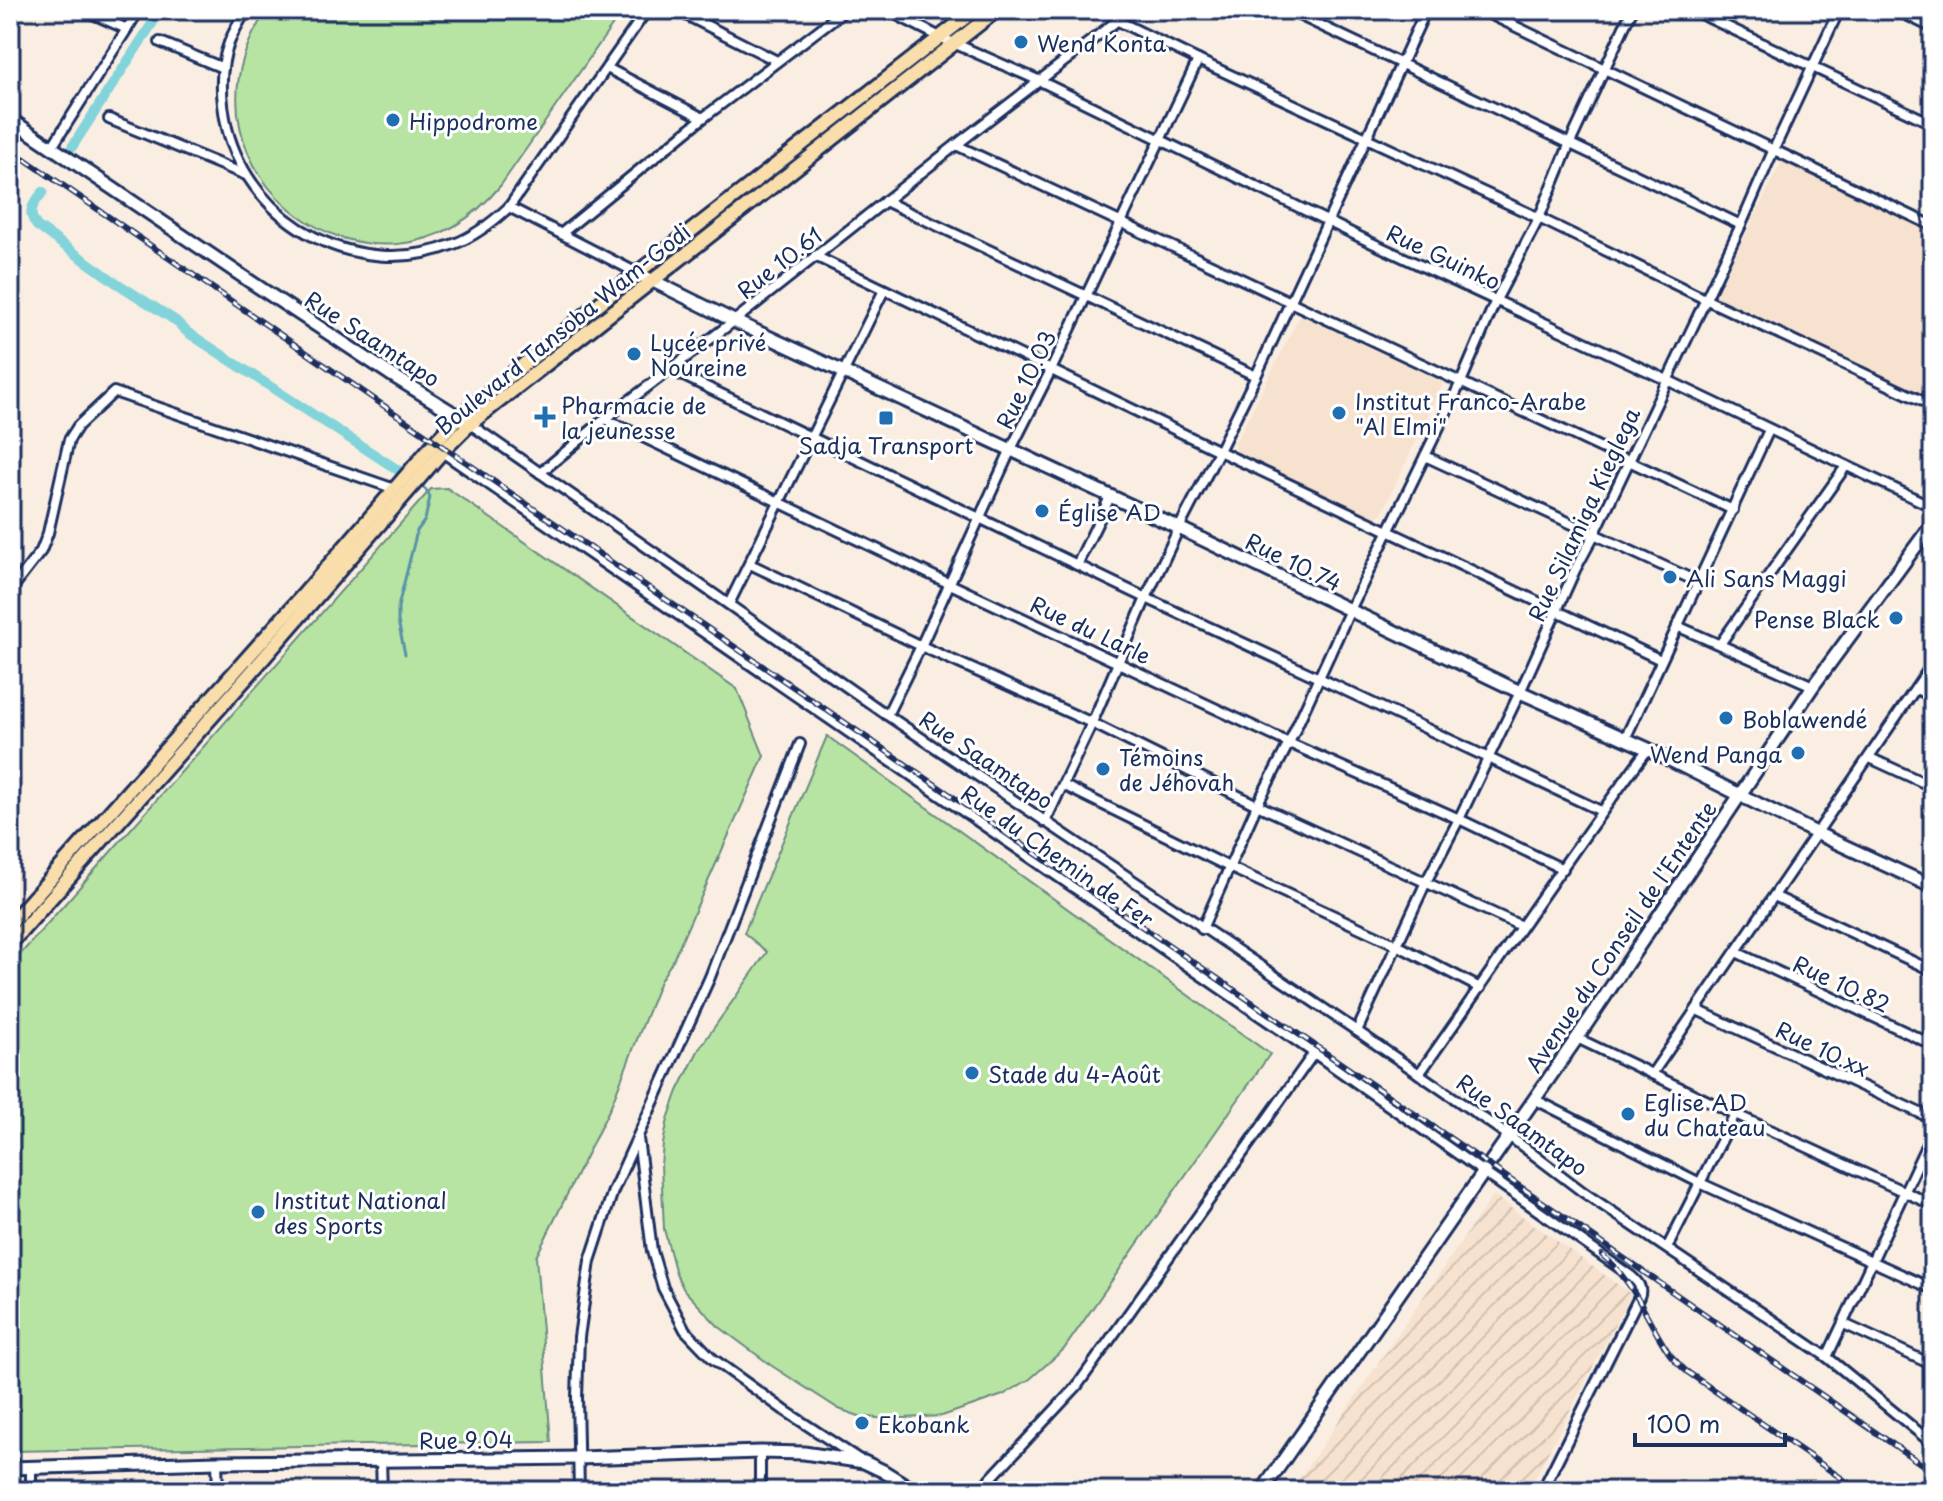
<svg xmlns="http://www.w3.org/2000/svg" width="1943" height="1501" font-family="'Playpen Sans',sans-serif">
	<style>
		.built { fill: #f6e2ce }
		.industrial { fill: url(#industrial-furrows) }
		.pitch { fill: #b7e4a2; stroke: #698a80; stroke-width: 2 }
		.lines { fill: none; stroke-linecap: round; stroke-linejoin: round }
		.stream { stroke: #5992a8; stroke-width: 3 }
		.canal { stroke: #82d4da; stroke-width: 10 }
		.street-casing { stroke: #1b2f5e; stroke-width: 14 }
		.secondary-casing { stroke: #1b2f5e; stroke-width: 17 }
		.primary-casing { stroke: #1b2f5e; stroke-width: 18 }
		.street { stroke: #fff; stroke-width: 8 }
		.secondary { stroke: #fff; stroke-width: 11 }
		.primary { stroke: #f9deab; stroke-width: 12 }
		.rail-casing { stroke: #1b2f5e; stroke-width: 6 }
		.rail { stroke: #fff; stroke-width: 3; stroke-dasharray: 9; stroke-linecap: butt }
		.poi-dot { fill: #1f6fb2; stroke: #fff; stroke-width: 3 }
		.labels { text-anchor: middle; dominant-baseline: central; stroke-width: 6; stroke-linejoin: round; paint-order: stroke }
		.poi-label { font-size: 22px; fill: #1b2f5e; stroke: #fff; text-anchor: start }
		.street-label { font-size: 22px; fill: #1b2f5e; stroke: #fff }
	</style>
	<defs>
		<pattern id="industrial-furrows" width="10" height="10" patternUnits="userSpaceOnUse" patternTransform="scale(2)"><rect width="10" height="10" fill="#f6e2ce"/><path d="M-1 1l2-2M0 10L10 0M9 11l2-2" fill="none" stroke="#d2c2b3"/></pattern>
	</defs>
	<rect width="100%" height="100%" fill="#faeee2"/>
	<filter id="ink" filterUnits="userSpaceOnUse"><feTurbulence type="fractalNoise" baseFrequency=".0125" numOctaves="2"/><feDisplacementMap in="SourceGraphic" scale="16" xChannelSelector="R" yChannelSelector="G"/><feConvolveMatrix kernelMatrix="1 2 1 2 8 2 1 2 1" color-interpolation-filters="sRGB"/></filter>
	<g filter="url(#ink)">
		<!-- built -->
		<g class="built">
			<path d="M1783 159 1933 230V399L1715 297Z"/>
			<path d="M1300 315 1443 383 1382 513 1375 518 1237 452 1235 444Z"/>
		</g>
		<!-- industrial -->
		<path class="industrial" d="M1493 1195 1631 1294 1528 1491H1291Z"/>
		<!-- pitch -->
		<g class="pitch">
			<path d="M267 10H623L501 185C379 336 157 171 267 10Z"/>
			<path d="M447 488 737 689 764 756 673 960 660 981 610 1108 536 1257 551 1442 10 1451V966L431 489Z"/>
			<path d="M827 736 1270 1054 1064 1349 1030 1379 1003 1395 942 1416 886 1419 859 1416 839 1409 772 1366 718 1326 684 1290 676 1274 664 1229 661 1165 663 1144 668 1119 678 1091 699 1049 767 952 744 933Z"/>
		</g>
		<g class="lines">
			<!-- stream -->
			<path class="stream" d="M405 654 398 621V607L417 531 425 520 430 497 427 491 422 486"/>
			<!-- canal -->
			<g class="canal">
				<path d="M72 147 161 10"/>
				<path d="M43 192C33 204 26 212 37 226L115 282 176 321 187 332 401 472"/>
			</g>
			<!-- street casing -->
			<g class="street-casing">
				<g id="street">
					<path d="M84 10 127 29"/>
					<path d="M246 10C240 21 233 32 229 43 219 69 221 101 227 128 252 226 359 282 454 244 475 236 493 222 509 207L647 10"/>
					<path d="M676 10 777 61"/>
					<path d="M887 10 940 37 1040 81 1370 242 1667 380 1933 507"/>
					<path d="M1288 10 1741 225"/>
					<path d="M1481 10 1933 226"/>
					<path d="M1692 10 1933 124"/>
					<path d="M1896 10 1933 28"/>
					<path d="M10 13 12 10"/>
					<path d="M1118 21 1198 60 1539 218 1705 299 1933 406"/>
					<path d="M160 42 223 68"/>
					<path d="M607 68 703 118"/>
					<path d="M109 119 246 175"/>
					<path d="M956 145 1733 510"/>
					<path d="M52 147 139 10"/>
					<path d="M885 201 1256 376"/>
					<path d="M509 207 637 273"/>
					<path d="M562 233 703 118 845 10"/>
					<path d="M815 256 1219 451 1661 660"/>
					<path d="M671 370 1146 598 1319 678 1601 811"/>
					<path d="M605 419 950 584 1289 743 1459 819 1563 869"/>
					<path d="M470 424 887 715 1357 1031 1509 1136 1583 1192 1827 1357 1933 1444"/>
					<path d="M442 452 1314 1053 1631 1276C1638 1282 1643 1288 1639 1297L1542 1491"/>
					<path d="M1425 456 1698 582"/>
					<path d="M540 473 605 419 734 321 956 145 1131 10"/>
					<path d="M750 564 921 646 1092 723 1257 805 1521 926"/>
					<path d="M1077 565 1111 495"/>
					<path d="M10 591 41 551 48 533 69 440 78 426 114 392 395 489"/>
					<path d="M729 604 884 290"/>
					<path d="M1677 626 1813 686"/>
					<path d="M1720 644 1846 466"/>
					<path d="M1916 689 1933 697"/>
					<path d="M887 715 921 646 1011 449 1051 370 1198 60"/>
					<path d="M1625 739 1769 430"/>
					<path d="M1870 758 1933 787"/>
					<path d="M1063 785 1229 867 1397 945 1480 988"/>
					<path d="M1045 822 1092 723 1146 598 1179 528 1219 451 1256 376 1426 10"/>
					<path d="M1774 896 1933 971"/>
					<path d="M1202 929 1257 805 1289 743 1350 610 1461 382 1496 300 1539 218 1570 143 1632 10"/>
					<path d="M1736 952 1933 1045"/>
					<path d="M1697 1010 1933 1119"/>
					<path d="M1357 1031 1426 882 1459 819 1520 692 1575 570 1594 535 1741 225 1774 149 1839 10"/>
					<path d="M1577 1038 1735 1114 1933 1205"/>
					<path d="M1419 1074C1496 966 1568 855 1648 749"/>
					<path d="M1652 1074 1933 663"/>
					<path d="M1534 1099 1700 1183 1933 1289"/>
					<path d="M638 1138 652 1251 663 1288 685 1330 713 1359 784 1410 860 1460"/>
					<path d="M1667 1248 1735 1114"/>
					<path d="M1844 1324 1933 1365"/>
					<path d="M1827 1357 1933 1131"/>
					<path d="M381 1460 382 1491"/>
					<path d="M217 1462 218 1491"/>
					<path d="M31 1468V1491"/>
					<path d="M579 1491 577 1397 579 1337 590 1261 613 1191 710 977 800 744"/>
					<path d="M760 1491V1452"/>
					<path d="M979 1491 1077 1386 1314 1053"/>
				</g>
			</g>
			<!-- secondary casing -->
			<g class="secondary-casing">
				<g id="secondary">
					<path d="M10 119 251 282 390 374 466 421"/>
					<path d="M637 273 734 321 1179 528 1520 692 1648 749 1816 833 1933 887"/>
					<path d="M10 1468 217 1462 578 1458 760 1452 804 1453 864 1462 883 1471 915 1491"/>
					<path d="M1262 1491 1577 1038 1813 686 1933 523"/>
				</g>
			</g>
			<!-- primary casing -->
			<g class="primary-casing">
				<g id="primary">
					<path d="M10 924 304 594 436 441 460 416 637 273 975 10"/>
					<path d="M10 944 249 675 442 452 470 424 997 10"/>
				</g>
			</g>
			<!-- street -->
			<use href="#street" class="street"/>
			<!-- secondary -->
			<use href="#secondary" class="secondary"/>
			<!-- primary -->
			<use href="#primary" class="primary"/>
			<!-- rail casing -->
			<g class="rail-casing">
				<g id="rail">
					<path d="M10 149 1489 1165 1933 1472"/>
					<path d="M1602 1255C1636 1283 1645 1318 1669 1353 1674 1360 1680 1365 1686 1371L1860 1491"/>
				</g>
			</g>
			<!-- rail -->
			<use href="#rail" class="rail"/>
		</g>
	</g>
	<!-- markers -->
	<g class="poi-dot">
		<circle cx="1021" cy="42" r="8"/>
		<circle cx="393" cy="120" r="8"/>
		<circle cx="634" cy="354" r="8"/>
		<circle cx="1339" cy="413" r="8"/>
		<path d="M541 405h8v8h8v8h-8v8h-8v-8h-8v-8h8z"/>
		<rect x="878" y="410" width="16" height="16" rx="4"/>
		<circle cx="1042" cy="511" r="8"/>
		<circle cx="1670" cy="577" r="8"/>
		<circle cx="1896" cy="618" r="8"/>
		<circle cx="1726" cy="718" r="8"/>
		<circle cx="1798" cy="753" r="8"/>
		<circle cx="1103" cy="769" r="8"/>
		<circle cx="972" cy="1073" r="8"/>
		<circle cx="1628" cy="1114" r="8"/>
		<circle cx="258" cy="1212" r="8"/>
		<circle cx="862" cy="1423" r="8"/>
	</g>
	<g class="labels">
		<!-- poi labels -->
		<g class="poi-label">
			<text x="1037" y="42">Wend Konta</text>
			<text x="409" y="120">Hippodrome</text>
			<text x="650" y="341">Lycée privé<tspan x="650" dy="25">Noureine</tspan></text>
			<text x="1355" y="400">Institut Franco-Arabe<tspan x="1355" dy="25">"Al Elmi"</tspan></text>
			<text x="561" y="404">Pharmacie de<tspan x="561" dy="25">la jeunesse</tspan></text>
			<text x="886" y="444" text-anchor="middle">Sadja Transport</text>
			<text x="1058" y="511">Église AD</text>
			<text x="1686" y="577">Ali Sans Maggi</text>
			<text x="1880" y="618" text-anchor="end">Pense Black</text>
			<text x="1742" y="718">Boblawendé</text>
			<text x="1782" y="753" text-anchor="end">Wend Panga</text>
			<text x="1119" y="756">Témoins<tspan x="1119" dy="25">de Jéhovah</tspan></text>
			<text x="988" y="1073">Stade du 4-Août</text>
			<text x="1644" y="1101">Eglise AD<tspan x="1644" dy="25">du Chateau</tspan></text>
			<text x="274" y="1199">Institut National<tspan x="274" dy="25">des Sports</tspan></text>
			<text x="878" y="1423">Ekobank</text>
		</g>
		<!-- street labels -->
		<g class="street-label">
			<text transform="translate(1444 256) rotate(25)">Rue Guinko</text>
			<text transform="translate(779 262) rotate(-38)">Rue 10.61</text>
			<text transform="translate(562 328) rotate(-39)">Boulevard Tansoba Wam-Godi</text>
			<text transform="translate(373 338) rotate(33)">Rue Saamtapo</text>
			<text transform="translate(1025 379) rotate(-64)">Rue 10.03</text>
			<text transform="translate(1583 514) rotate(-65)">Rue Silamiga Kieglega</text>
			<text transform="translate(1294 561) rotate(26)">Rue 10.74</text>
			<text transform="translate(1091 629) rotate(25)">Rue du Larle</text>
			<text transform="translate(987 759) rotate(34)">Rue Saamtapo</text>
			<text transform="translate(1058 855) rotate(35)">Rue du Chemin de Fer</text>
			<text transform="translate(1620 936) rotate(-56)">Avenue du Conseil de l'Entente</text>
			<text transform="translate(1842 983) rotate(25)">Rue 10.82</text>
			<text transform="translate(1823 1048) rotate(25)">Rue 10.xx</text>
			<text transform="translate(1523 1124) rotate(36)">Rue Saamtapo</text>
			<text transform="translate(466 1439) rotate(-1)">Rue 9.04</text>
		</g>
	</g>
	<!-- margin -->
	<rect width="1943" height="1501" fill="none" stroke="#fff" stroke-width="40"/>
	<rect x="20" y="20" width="1903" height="1461" fill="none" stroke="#1b2f5e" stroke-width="3" filter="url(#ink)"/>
	<!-- scale -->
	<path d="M1635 1433v12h150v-12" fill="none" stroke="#1b2f5e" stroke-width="4"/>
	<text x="1647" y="1433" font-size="24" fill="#1b2f5e" stroke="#ffffff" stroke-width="6" paint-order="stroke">100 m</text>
</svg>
